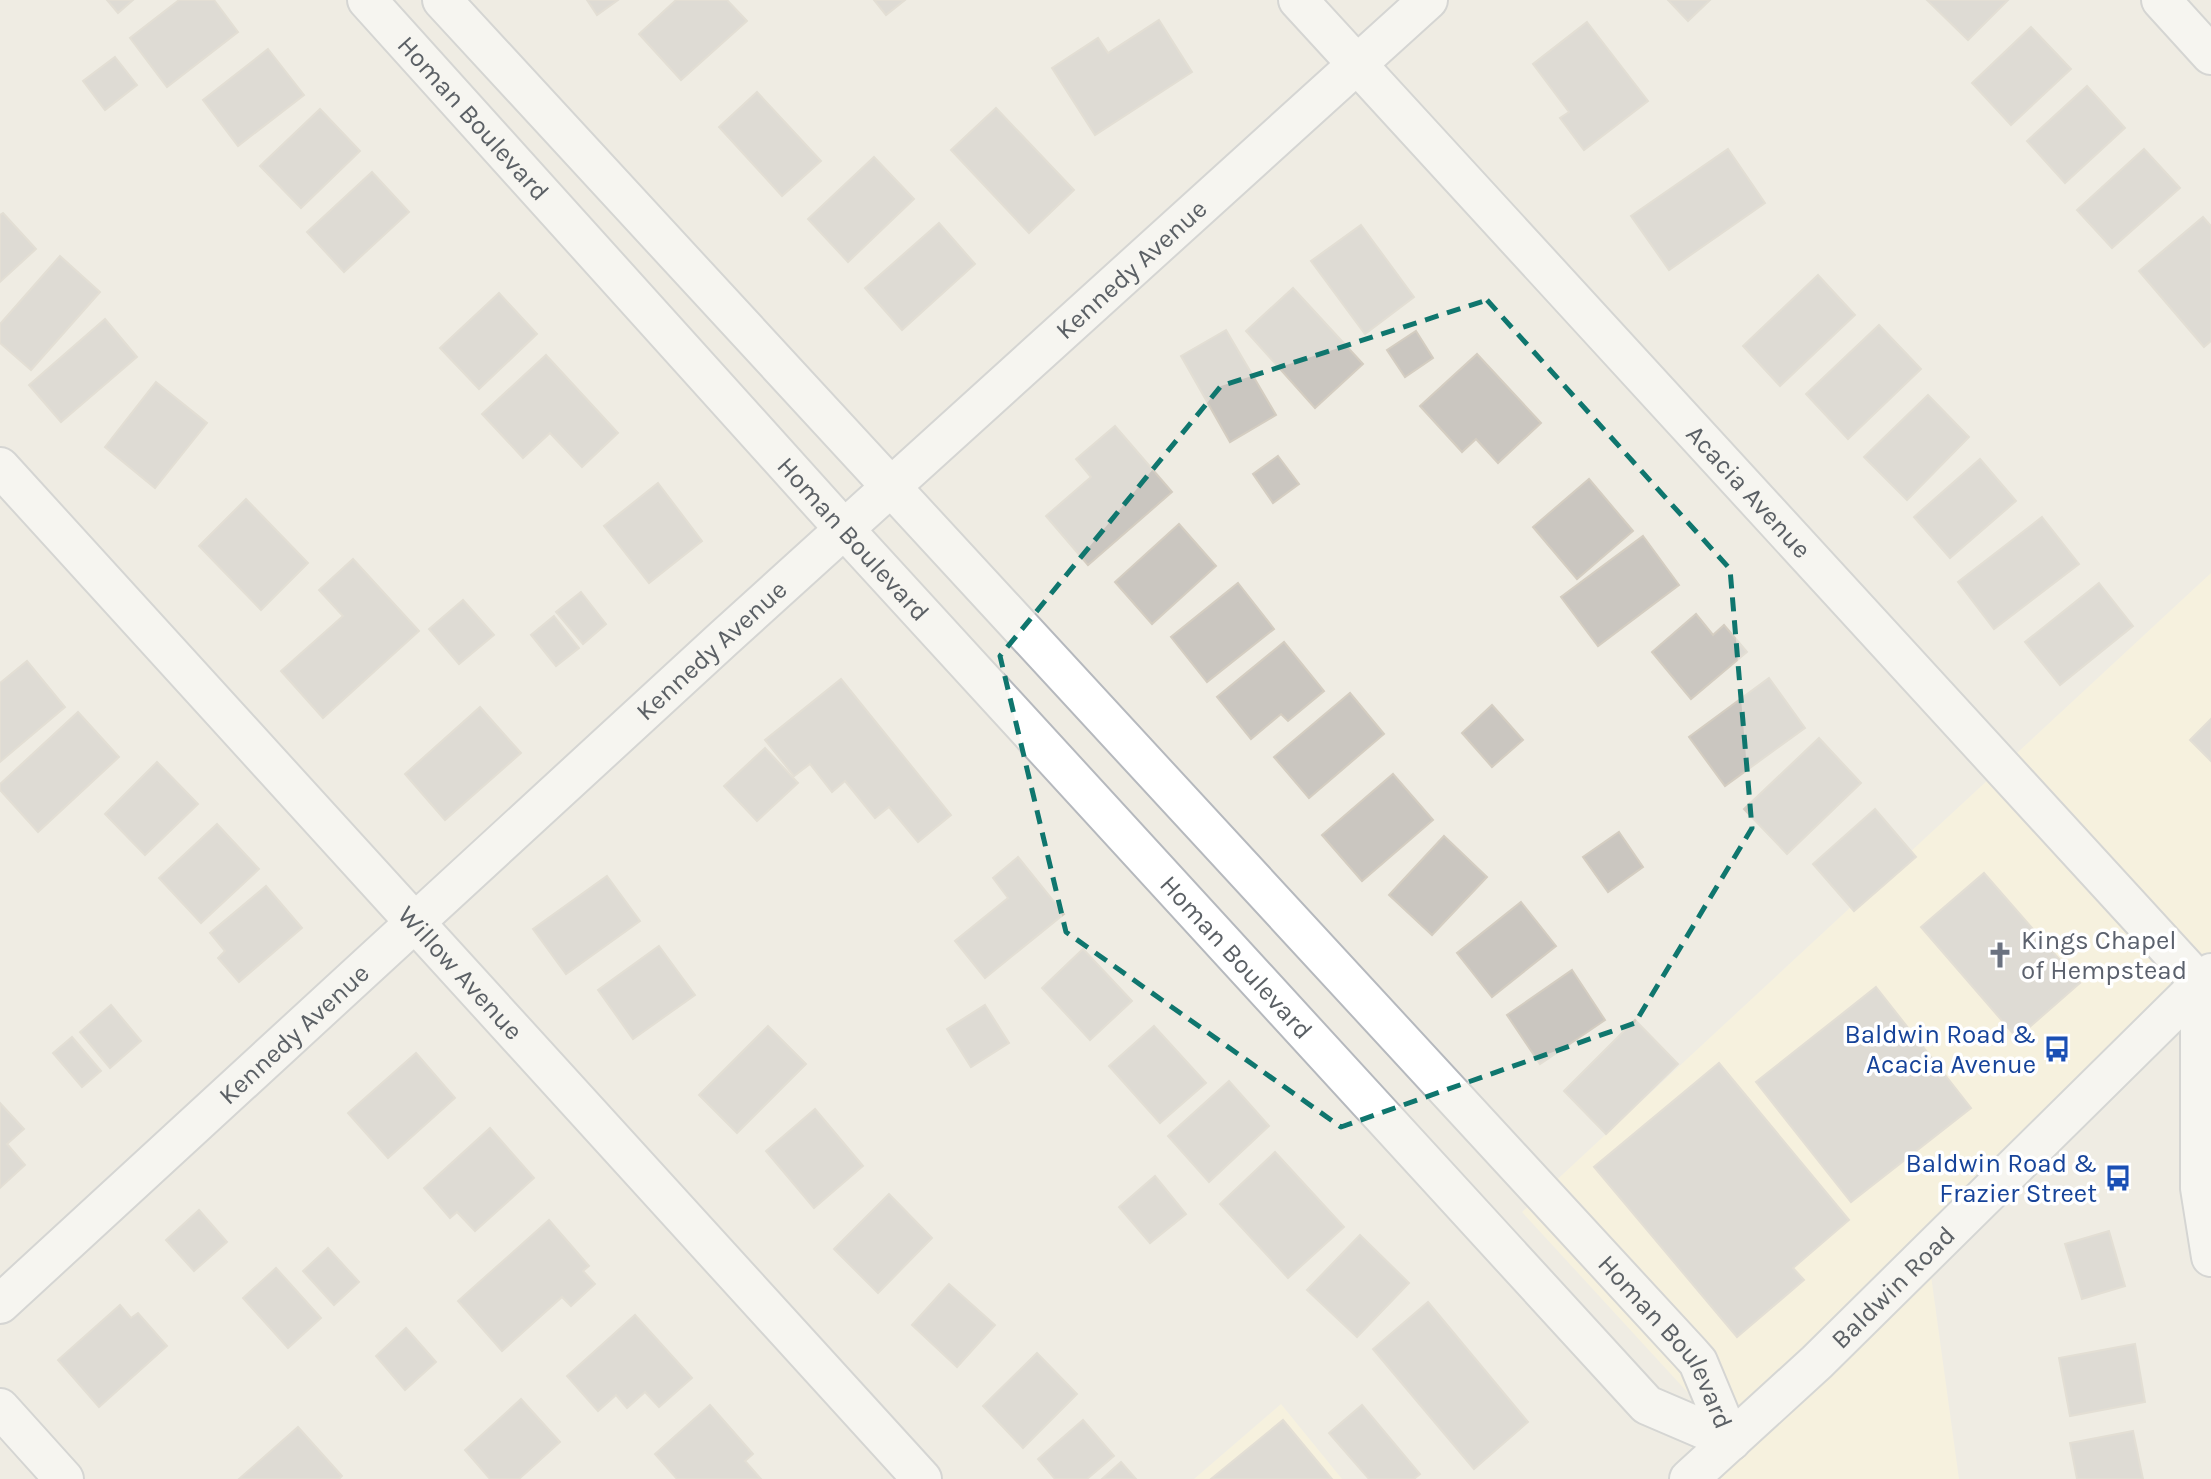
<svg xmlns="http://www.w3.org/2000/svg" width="2211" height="1479" font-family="Karla,sans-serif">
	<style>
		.commercial { fill: #fff5d8 }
		.building { fill: #cac6c0; stroke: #d4cdc1; stroke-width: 2 }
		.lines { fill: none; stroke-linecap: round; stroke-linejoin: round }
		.minor-casing { stroke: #b6b9be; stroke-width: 42 }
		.secondary-casing { stroke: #b7bbc0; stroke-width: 42 }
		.minor { stroke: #fff; stroke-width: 38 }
		.secondary { stroke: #fff; stroke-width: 38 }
		.marked { fill: none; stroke: #0f766e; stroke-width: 5; stroke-dasharray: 14 9; stroke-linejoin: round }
		.labels { text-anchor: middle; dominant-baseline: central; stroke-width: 7; stroke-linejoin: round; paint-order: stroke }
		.street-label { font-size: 26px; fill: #5b6065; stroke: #fff }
		.worship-label { font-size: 26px; fill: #5b616d; stroke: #fff; text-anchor: start }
		.transit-label { font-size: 26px; fill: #164399; stroke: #fff; text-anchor: end }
	</style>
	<rect width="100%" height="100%" fill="#efece3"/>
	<!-- commercial -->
	<g class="commercial">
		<path d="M2211 573V991L1929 1261 1959 1479H1700L1736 1445 1522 1212Z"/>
		<path d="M1281 1404 1342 1479H1194Z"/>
	</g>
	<!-- building -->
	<g class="building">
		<path d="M107 0H133L118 13Z"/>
		<path d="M179 0H214L238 32 167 87 130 38Z"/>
		<path d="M587 0H618L597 15Z"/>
		<path d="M676 0H727L747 21 681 80 639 34Z"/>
		<path d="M874 0H905L886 15Z"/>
		<path d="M1668 0H1710L1688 21Z"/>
		<path d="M1927 0H2008L1968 40Z"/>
		<path d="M1159 20 1192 72 1095 135 1052 68 1098 38 1108 53Z"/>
		<path d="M1587 22 1648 101 1584 150 1560 118 1569 112 1533 64Z"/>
		<path d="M2031 27 2071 69 2011 125 1972 83Z"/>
		<path d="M268 49 304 95 238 146 203 100Z"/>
		<path d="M115 57 137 85 105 110 83 81Z"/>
		<path d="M2087 86 2125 128 2065 183 2027 141Z"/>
		<path d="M757 92 821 161 782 196 719 127Z"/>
		<path d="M996 108 1074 190 1029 233 951 150Z"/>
		<path d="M320 109 360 151 301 208 260 166Z"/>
		<path d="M1728 149 1765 203 1669 270 1631 216Z"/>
		<path d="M2144 149 2180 188 2112 248 2077 210Z"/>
		<path d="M874 157 914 199 848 262 808 219Z"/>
		<path d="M372 172 409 212 344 272 307 232Z"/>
		<path d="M3 213 36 249 0 282V215Z"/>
		<path d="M2203 217 2211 226V341L2204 347 2139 271Z"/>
		<path d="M939 223 975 264 902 330 865 288Z"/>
		<path d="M1361 225 1414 297 1365 334 1311 261Z"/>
		<path d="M60 256 100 292 31 370 0 343V324Z"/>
		<path d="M1818 275 1855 315 1780 386 1743 346Z"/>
		<path d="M1293 288 1363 364 1315 408 1246 331Z"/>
		<path d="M499 293 537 334 479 389 440 348Z"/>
		<path d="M105 319 137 357 61 422 29 385Z"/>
		<path d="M1879 325 1921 369 1848 439 1806 394Z"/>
		<path d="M1226 330 1276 415 1230 442 1181 356Z"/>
		<path d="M1416 331 1433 358 1405 377 1387 350Z"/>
		<path d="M1477 354 1541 423 1498 463 1476 439 1462 452 1420 406Z"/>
		<path d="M546 355 618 433 582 467 550 433 523 458 482 414Z"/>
		<path d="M156 382 207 423 155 488 105 447Z"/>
		<path d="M1928 395 1969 437 1907 500 1864 457Z"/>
		<path d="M1115 426 1172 492 1088 565 1046 516 1091 477 1076 459Z"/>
		<path d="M1278 456 1299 484 1273 503 1253 474Z"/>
		<path d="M1980 459 2016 501 1950 558 1914 517Z"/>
		<path d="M1589 479 1633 531 1577 579 1533 527Z"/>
		<path d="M658 483 702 541 649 583 604 526Z"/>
		<path d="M246 499 308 563 261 610 199 546Z"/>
		<path d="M2042 517 2079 564 1994 629 1958 582Z"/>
		<path d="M1179 524 1216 566 1152 624 1115 582Z"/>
		<path d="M1643 536 1679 585 1598 646 1561 597Z"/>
		<path d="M353 559 419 631 323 718 281 671 343 616 319 590Z"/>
		<path d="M1238 583 1274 629 1207 682 1171 637Z"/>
		<path d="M2099 583 2133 626 2060 685 2025 642Z"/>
		<path d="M581 592 606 624 583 644 556 612Z"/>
		<path d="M463 600 494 635 459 664 429 629Z"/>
		<path d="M1696 614 1713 635 1724 625 1747 652 1691 699 1652 652Z"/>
		<path d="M554 616 579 648 556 666 531 635Z"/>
		<path d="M1284 642 1324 691 1288 721 1281 714 1251 739 1217 697Z"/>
		<path d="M27 661 65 707 0 762V683Z"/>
		<path d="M1769 678 1805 728 1725 786 1689 737Z"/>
		<path d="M841 679 951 815 918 842 889 807 875 818 845 781 832 792 810 764 794 776 765 740Z"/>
		<path d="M1350 693 1384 734 1309 798 1274 757Z"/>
		<path d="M1492 705 1523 740 1492 767 1462 733Z"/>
		<path d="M480 707 521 753 445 820 405 774Z"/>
		<path d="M78 712 119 757 38 832 0 790V784Z"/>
		<path d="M2211 719V761L2190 740Z"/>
		<path d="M1819 738 1861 783 1787 854 1744 809Z"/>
		<path d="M765 748 798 783 757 821 724 786Z"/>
		<path d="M157 762 198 804 145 855 105 814Z"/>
		<path d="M1393 774 1433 820 1362 881 1322 835Z"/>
		<path d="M1875 809 1916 857 1854 911 1813 864Z"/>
		<path d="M217 824 259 869 201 923 159 878Z"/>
		<path d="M1619 832 1643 867 1608 892 1583 857Z"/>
		<path d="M1444 836 1487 877 1432 935 1389 895Z"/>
		<path d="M1018 857 1064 914 985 978 955 941 1008 898 993 878Z"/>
		<path d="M1984 873 2080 983 2017 1038 1921 927Z"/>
		<path d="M607 876 640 921 566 974 533 929Z"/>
		<path d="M266 886 302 928 239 982 218 958 225 951 210 933Z"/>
		<path d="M1521 902 1556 946 1492 997 1457 953Z"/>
		<path d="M659 946 695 995 633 1039 598 990Z"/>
		<path d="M1083 949 1132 1001 1090 1040 1042 988Z"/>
		<path d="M1572 970 1605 1020 1540 1064 1507 1015Z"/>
		<path d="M1876 987 1971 1108 1851 1202 1756 1082Z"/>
		<path d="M111 1005 141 1041 110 1068 80 1032Z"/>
		<path d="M985 1005 1009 1043 971 1067 947 1029Z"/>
		<path d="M1635 1020 1678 1064 1606 1134 1564 1091Z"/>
		<path d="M768 1026 806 1064 737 1133 699 1095Z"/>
		<path d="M1154 1026 1206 1083 1160 1123 1109 1066Z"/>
		<path d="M72 1037 101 1071 82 1087 53 1053Z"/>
		<path d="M416 1053 455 1098 388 1158 348 1113Z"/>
		<path d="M1719 1063 1849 1220 1793 1268 1804 1280 1737 1337 1594 1167Z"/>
		<path d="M1229 1081 1269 1126 1209 1182 1168 1136Z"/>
		<path d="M0 1103 24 1129 7 1144 25 1165 0 1188Z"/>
		<path d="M815 1109 863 1166 814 1208 766 1151Z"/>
		<path d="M490 1128 534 1178 475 1231 457 1212 450 1218 424 1188Z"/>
		<path d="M1275 1152 1344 1227 1288 1278 1220 1204Z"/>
		<path d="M1155 1176 1186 1214 1150 1243 1119 1207Z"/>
		<path d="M889 1194 932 1238 878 1293 834 1249Z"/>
		<path d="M199 1210 227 1242 194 1271 166 1240Z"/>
		<path d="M549 1220 589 1266 583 1271 595 1284 571 1306 562 1297 502 1351 458 1301Z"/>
		<path d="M2109 1231 2125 1286 2082 1299 2065 1244Z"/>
		<path d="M1360 1235 1409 1283 1357 1337 1307 1290Z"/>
		<path d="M328 1248 359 1282 334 1305 303 1271Z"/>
		<path d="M276 1268 321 1318 288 1348 243 1298Z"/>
		<path d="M949 1284 995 1325 957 1367 912 1325Z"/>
		<path d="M1428 1302 1528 1422 1474 1469 1373 1349Z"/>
		<path d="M120 1305 131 1318 138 1313 167 1346 99 1407 58 1360Z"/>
		<path d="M635 1315 692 1378 659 1407 645 1392 627 1408 616 1395 598 1411 567 1376Z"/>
		<path d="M406 1328 436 1362 405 1390 376 1356Z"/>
		<path d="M2135 1344 2145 1402 2070 1416 2059 1358Z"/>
		<path d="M1037 1353 1077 1394 1023 1448 983 1406Z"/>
		<path d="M521 1399 560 1442 519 1479H490L465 1450Z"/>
		<path d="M710 1405 753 1454 745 1461 761 1479H677L655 1454Z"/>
		<path d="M1362 1405 1420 1474 1414 1479H1369L1329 1433Z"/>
		<path d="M1083 1420 1114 1456 1087 1479H1055L1038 1459Z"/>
		<path d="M1283 1420 1332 1479H1211Z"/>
		<path d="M298 1427 342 1476 339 1479H239Z"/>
		<path d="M2133 1431 2143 1479H2077L2070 1443Z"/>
		<path d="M1121 1462 1136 1479H1102Z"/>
	</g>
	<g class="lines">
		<!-- minor casing -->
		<g class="minor-casing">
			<g id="minor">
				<path id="s1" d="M367 0 845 530 1647 1405 1731 1441"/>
				<path id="s2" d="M442 0 1690 1353 1698 1362 1731 1441"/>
				<path id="s3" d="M1298 0 2200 983"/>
				<path d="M2161 0 2211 55"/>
				<path id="s4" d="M0 467 922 1479"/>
				<path d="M2200 983V1188L2211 1257"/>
				<path id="s5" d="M0 1304 723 639 1428 0"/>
				<path d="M0 1408 64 1479"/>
			</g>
		</g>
		<!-- secondary casing -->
		<g class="secondary-casing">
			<g id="secondary">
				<path id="s6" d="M1689 1479 1817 1362 2211 973"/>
			</g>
		</g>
		<!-- minor -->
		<use href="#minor" class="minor"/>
		<!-- secondary -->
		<use href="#secondary" class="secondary"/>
	</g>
	<!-- marked area -->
	<path d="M0 0H2211V1479H0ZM1487 300 1730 569 1752 828 1635 1023 1341 1127 1066 932 1000 656 1221 386Z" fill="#efece3" fill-opacity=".55" fill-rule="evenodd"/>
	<path class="marked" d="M1487 300 1730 569 1752 828 1635 1023 1341 1127 1066 932 1000 656 1221 386Z"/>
	<!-- icons -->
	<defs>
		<g id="church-bare" transform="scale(2.1)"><path d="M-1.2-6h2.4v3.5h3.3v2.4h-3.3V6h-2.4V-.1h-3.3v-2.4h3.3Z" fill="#6b7280" stroke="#fff" stroke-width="2.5" paint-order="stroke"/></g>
		<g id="bus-bare" transform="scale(2.1)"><path d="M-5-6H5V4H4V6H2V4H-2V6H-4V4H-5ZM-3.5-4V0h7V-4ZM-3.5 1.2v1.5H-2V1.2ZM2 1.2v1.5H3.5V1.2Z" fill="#1a4fb4" stroke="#fff" stroke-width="2.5" paint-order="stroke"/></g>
	</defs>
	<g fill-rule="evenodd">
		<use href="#church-bare" x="2000" y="955"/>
		<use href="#bus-bare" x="2057" y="1049"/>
		<use href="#bus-bare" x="2118" y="1178"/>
	</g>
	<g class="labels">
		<!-- street labels -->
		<g class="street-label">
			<text stroke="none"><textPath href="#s1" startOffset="159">Homan Boulevard</textPath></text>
			<text stroke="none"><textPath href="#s5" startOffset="1533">Kennedy Avenue</textPath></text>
			<text stroke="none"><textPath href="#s3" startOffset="667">Acacia Avenue</textPath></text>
			<text stroke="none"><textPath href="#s1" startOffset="726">Homan Boulevard</textPath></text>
			<text stroke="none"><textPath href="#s5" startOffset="966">Kennedy Avenue</textPath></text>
			<text stroke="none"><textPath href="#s1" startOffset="1293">Homan Boulevard</textPath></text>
			<text stroke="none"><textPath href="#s4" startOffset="684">Willow Avenue</textPath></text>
			<text stroke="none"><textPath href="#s5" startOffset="399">Kennedy Avenue</textPath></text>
			<text stroke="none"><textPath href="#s6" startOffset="280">Baldwin Road</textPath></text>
			<text stroke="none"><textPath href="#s2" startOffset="1818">Homan Boulevard</textPath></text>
		</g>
		<!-- worship labels -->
		<g class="worship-label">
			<text x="2021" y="940">Kings Chapel<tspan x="2021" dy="30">of Hempstead</tspan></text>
		</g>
		<!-- transit labels -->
		<g class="transit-label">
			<text x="2036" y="1034">Baldwin Road &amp;<tspan x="2036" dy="30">Acacia Avenue</tspan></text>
			<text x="2097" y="1163">Baldwin Road &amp;<tspan x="2097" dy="30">Frazier Street</tspan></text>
		</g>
	</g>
</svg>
